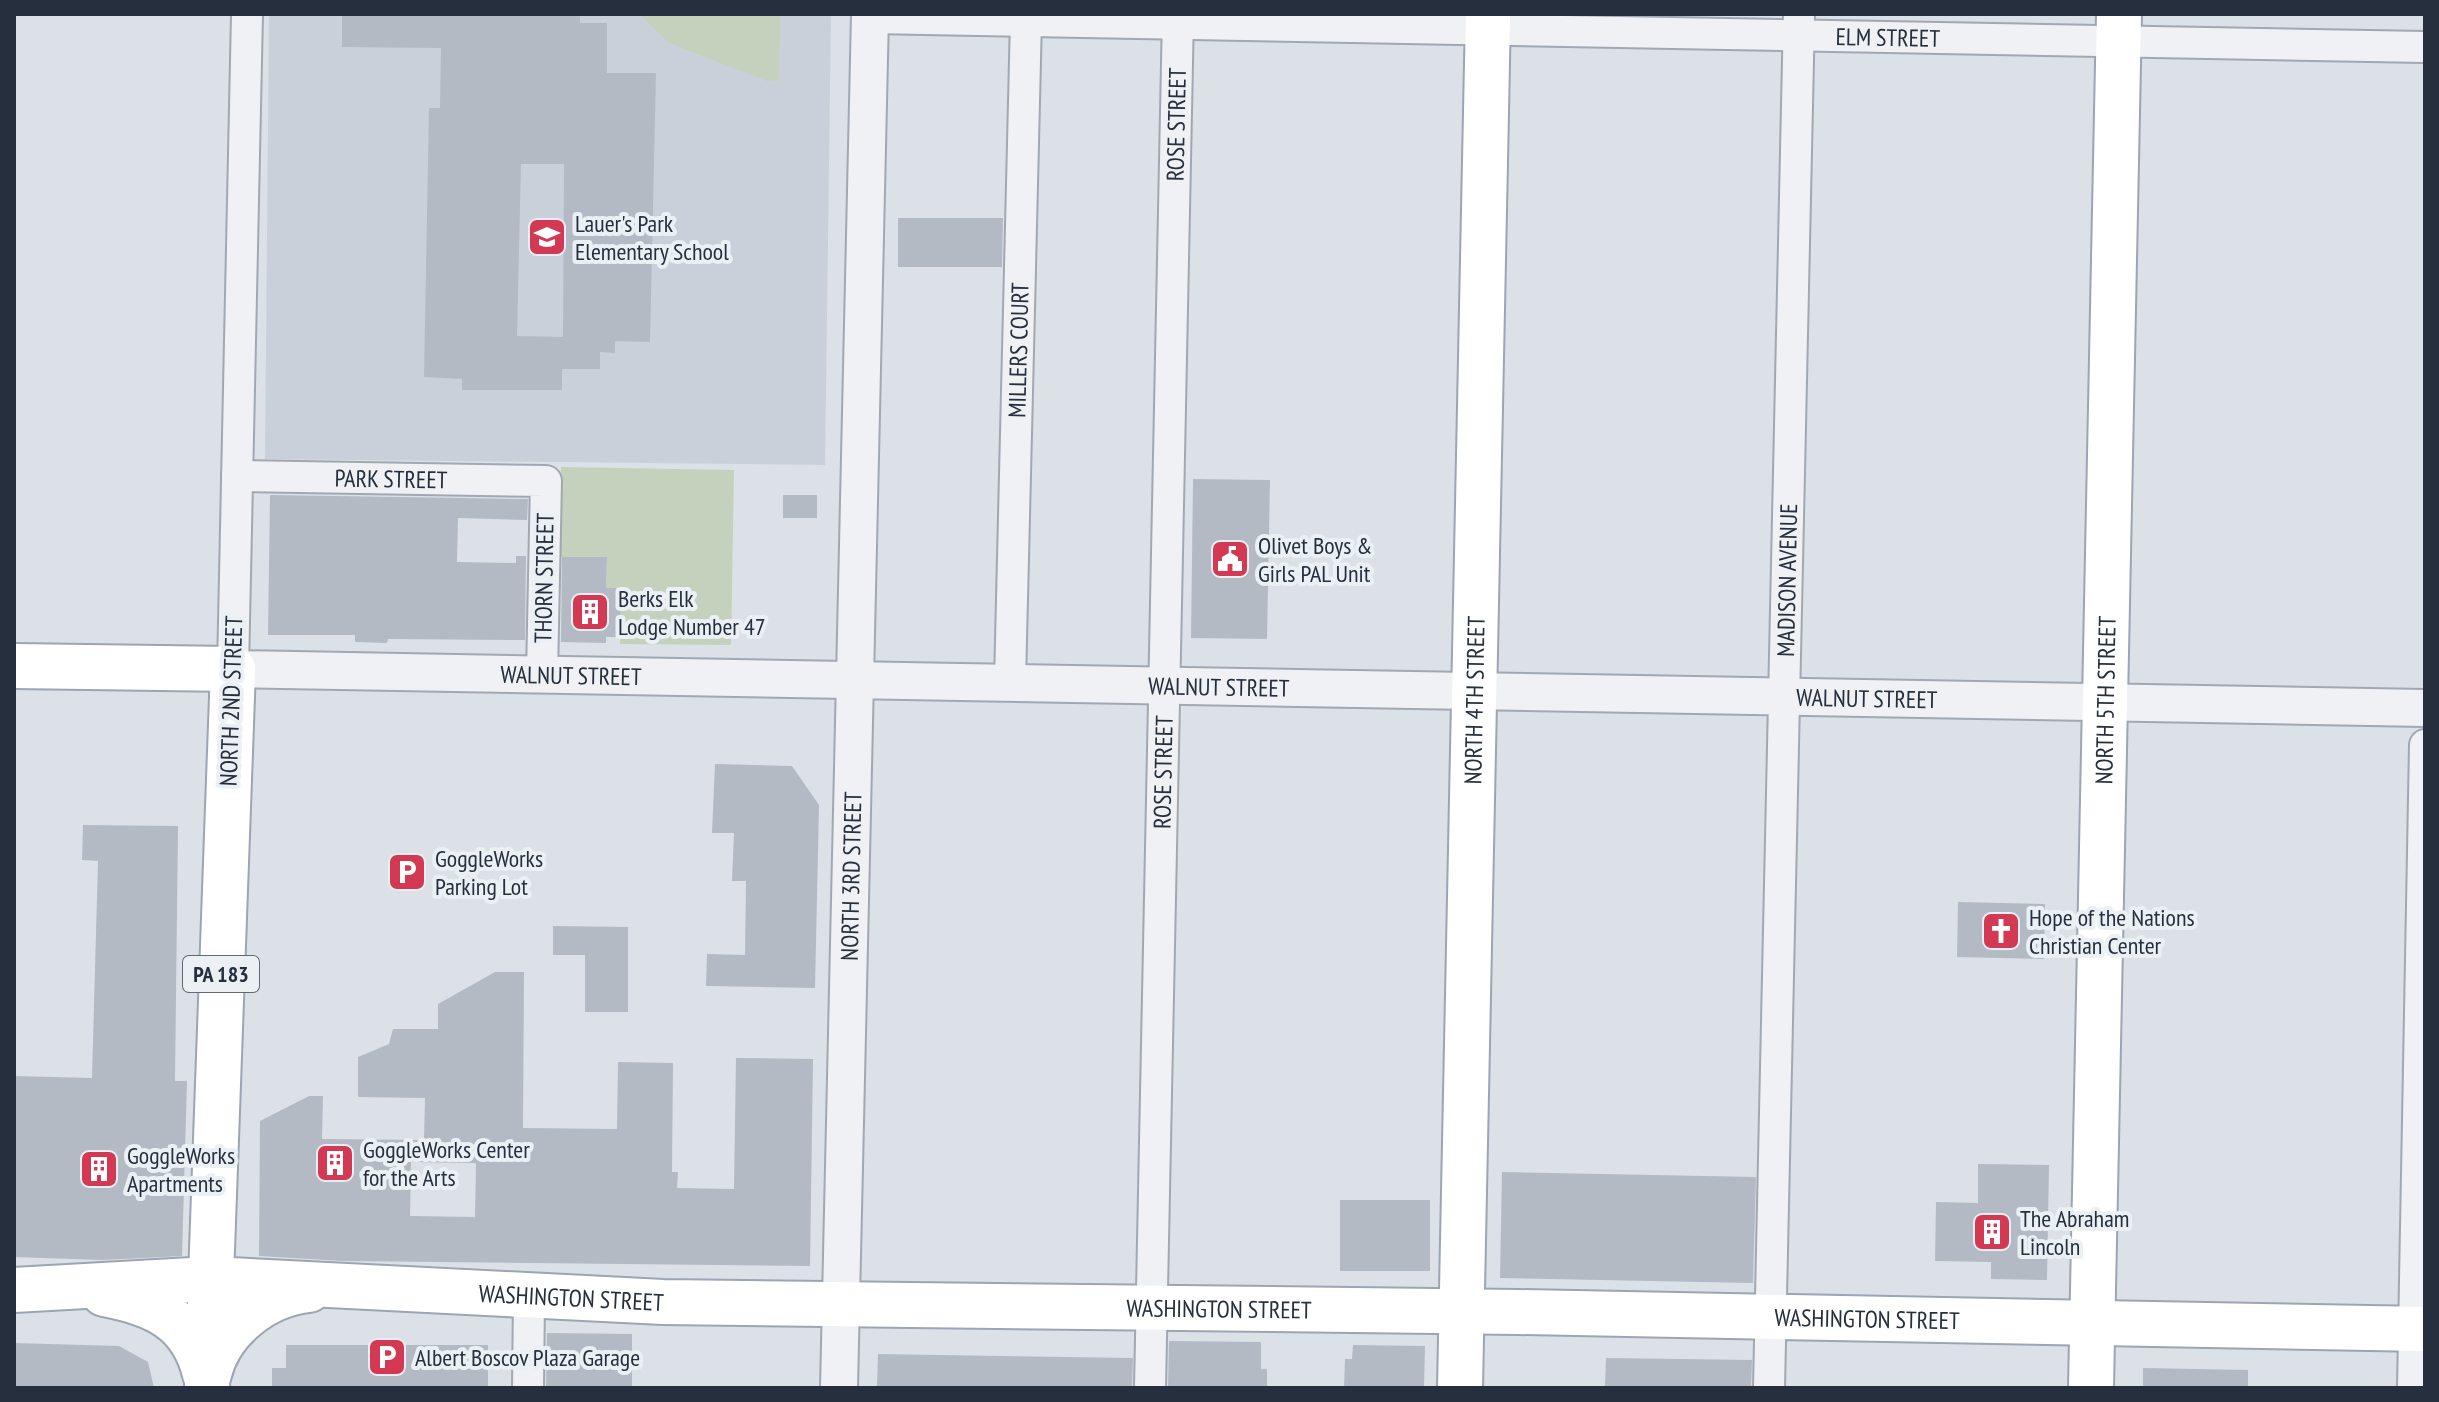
<svg xmlns="http://www.w3.org/2000/svg" width="2439" height="1402" font-family="'PT Sans Narrow',sans-serif">
	<style>
		.built { fill: #cad0d9 }
		.green { fill: #c3d1bd }
		.building { fill: #b3bac4; fill-rule: evenodd }
		.lines { fill: none; stroke-linecap: round; stroke-linejoin: round }
		.minor-casing { stroke: #a1a8b1; stroke-width: 34 }
		.tertiary-casing { stroke: #a1a8b1; stroke-width: 40 }
		.primary-casing { stroke: #9ba5b3; stroke-width: 48 }
		.minor { stroke: #eff1f5; stroke-width: 30 }
		.tertiary { stroke: #eff1f5; stroke-width: 36 }
		.primary { stroke: #fff; stroke-width: 44 }
		.labels { text-anchor: middle; dominant-baseline: central; stroke-width: 8; stroke-linejoin: round; paint-order: stroke }
		.shield { fill: #ebf0f5; stroke: #606975; stroke-width: 2 }
		.shield-label { font-size: 22px; font-weight: bold; fill: #252f3e }
		.street-label { font-size: 24px; fill: #252f3e; stroke: #ebf0f5 }
		.poi-label { font-size: 24px; fill: #252f3e; stroke: #ebf0f5; text-anchor: start }
	</style>
	<rect width="100%" height="100%" fill="#dce1e7"/>
	<!-- built -->
	<path class="built" d="M269 14H831L825 465 265 459Z"/>
	<!-- green -->
	<g class="green">
		<path d="M639 14H780L779 80 767 81 669 43Z"/>
		<path d="M561 467 734 470 731 645 620 644 621 588H606L607 557H560Z"/>
	</g>
	<!-- building -->
	<g class="building">
		<path d="M342 14H580V23H607V73H656L650 342 615 341V353L600 352V369H562V390H462V379L424 377 429 108H440L441 48 342 47ZM521 164H564L563 337 517 336Z"/>
		<path d="M898 218H1003L1002 267H898Z"/>
		<path d="M1193 479 1270 480 1267 639 1191 638Z"/>
		<path d="M270 495 528 499 527 520 458 518 457 562 516 563V556H526L525 640 388 639 387 643 355 642V635H268Z"/>
		<rect x="783" y="495" width="34" height="23"/>
		<path d="M562 557H607L606 588H621L620 637H606V643L561 642Z"/>
		<path d="M715 764 792 766 819 805 815 988 706 986 707 954 745 955 746 881H732L734 833H712Z"/>
		<path d="M83 825 178 826 175 1081H187L182 1256 102 1260 14 1257V1076L92 1078 98 861 82 860Z"/>
		<path d="M1958 902 2045 904 2044 959 1957 957Z"/>
		<path d="M553 926 628 927V1012H585V955H553Z"/>
		<path d="M495 972H524L523 1128 617 1129 618 1062 673 1063 672 1172H678L677 1188 734 1189 736 1058 813 1059 810 1266 343 1261 259 1256 260 1121 309 1096H323L322 1139 424 1140 425 1098 358 1097V1057L389 1044 393 1029H438V1004ZM411 1162 476 1163 475 1217 410 1216Z"/>
		<path d="M1978 1164 2049 1165 2047 1280 1991 1279V1262L1935 1261 1936 1202 1978 1203Z"/>
		<path d="M1502 1172 1756 1177 1753 1283 1500 1278Z"/>
		<rect x="1340" y="1200" width="90" height="71"/>
		<path d="M547 1333 632 1334V1388H546Z"/>
		<path d="M1169 1341 1261 1342V1369H1267V1388H1168Z"/>
		<path d="M14 1343 119 1346 148 1362 154 1388H14Z"/>
		<path d="M286 1345H488V1388H272V1368H286Z"/>
		<path d="M1353 1345 1425 1346 1424 1388H1344L1345 1359H1352Z"/>
		<path d="M878 1354 1133 1358 1132 1388H877Z"/>
		<path d="M1606 1358 1752 1360 1751 1388H1605Z"/>
		<path d="M2143 1368 2248 1370V1388H2143Z"/>
	</g>
	<g class="lines">
		<!-- minor casing -->
		<g class="minor-casing">
			<g id="minor">
				<path id="s1" d="M870 18 2425 47"/>
				<path id="s2" d="M237 476 546 481 542 674"/>
				<path d="M233 669 247 14"/>
				<path id="s3" d="M1010 682 1026 19"/>
				<path d="M528 1388 529 1296"/>
				<path id="s4" d="M1150 1388 1178 14"/>
				<path id="s5" d="M1769 1388 1799 14"/>
				<path d="M2413 1388 2425 745"/>
			</g>
		</g>
		<!-- tertiary casing -->
		<g class="tertiary-casing">
			<g id="tertiary">
				<path id="s6" d="M233 669 2425 708"/>
				<path id="s7" d="M839 1388 870 14"/>
			</g>
		</g>
		<!-- primary casing -->
		<g class="primary-casing">
			<g id="primary">
				<path d="M14 666 233 669 207 1388"/>
				<path id="s8" d="M14 1290 210 1279 663 1302 1518 1312 2425 1329"/>
				<path d="M104 1294C156 1304 192 1320 205 1374"/>
				<path d="M209 1374C220 1329 263 1295 309 1290"/>
				<path id="s9" d="M1460 1388 1488 14"/>
				<path id="s10" d="M2091 1388 2119 14"/>
			</g>
		</g>
		<!-- minor -->
		<use href="#minor" class="minor"/>
		<!-- tertiary -->
		<use href="#tertiary" class="tertiary"/>
		<!-- primary -->
		<use href="#primary" class="primary"/>
	</g>
	<!-- icons -->
	<defs>
		<g id="school-square" transform="scale(2)"><rect x="-9" y="-9" width="18" height="18" rx="4" fill="#d43954" stroke="#ebf0f5"/><path d="M0-5L7-2L0 1L-7-2ZM-4 1L0 2.5L4 1V4Q0 6-4 4Z" fill="#fff"/></g>
		<g id="civic-square" transform="scale(2)"><rect x="-9" y="-9" width="18" height="18" rx="4" fill="#d43954" stroke="#ebf0f5"/><path d="M-.6-6.5H3V-4.5H.6V-3L4-1V1h2V6H-6V1h2V-1L-.6-3ZM-1.2 2.5V6h2.4V2.5Z" fill="#fff"/></g>
		<g id="building-square" transform="scale(2)"><rect x="-9" y="-9" width="18" height="18" rx="4" fill="#d43954" stroke="#ebf0f5"/><path d="M-4-6H4V6H1V3H-1V6H-4ZM-2.5-4.3h1.7v1.8h-1.7ZM.8-4.3h1.7v1.8H.8ZM-2.5-1h1.7V.8h-1.7ZM.8-1h1.7V.8H.8Z" fill="#fff"/></g>
		<g id="parking-square" transform="scale(2)"><rect x="-9" y="-9" width="18" height="18" rx="4" fill="#d43954" stroke="#ebf0f5"/><path d="M-3.5-5.5H1a3.5 3.5 0 0 1 0 7H-1V5.5H-3.5ZM-1-3.4V-.6H.8a1.4 1.4 0 0 0 0-2.8Z" fill="#fff"/></g>
		<g id="church-square" transform="scale(2)"><rect x="-9" y="-9" width="18" height="18" rx="4" fill="#d43954" stroke="#ebf0f5"/><path d="M-1.2-6h2.4v3.5h3.3v2.4h-3.3V6h-2.4V-.1h-3.3v-2.4h3.3Z" fill="#fff"/></g>
	</defs>
	<g fill-rule="evenodd">
		<use href="#school-square" x="547" y="237"/>
		<use href="#civic-square" x="1230" y="559"/>
		<use href="#building-square" x="590" y="612"/>
		<use href="#parking-square" x="407" y="872"/>
		<use href="#church-square" x="2001" y="931"/>
		<use href="#building-square" x="335" y="1163"/>
		<use href="#building-square" x="99" y="1169"/>
		<use href="#building-square" x="1992" y="1232"/>
		<use href="#parking-square" x="387" y="1357"/>
	</g>
	<g class="labels">
		<!-- shield labels -->
		<rect class="shield" x="183" y="956" width="76" height="36" rx="6"/>
		<g class="shield-label">
			<text x="221" y="974">PA 183</text>
		</g>
		<!-- street labels -->
		<g class="street-label">
			<text stroke="none"><textPath href="#s1" startOffset="1018">ELM STREET</textPath></text>
			<text stroke="none"><textPath href="#s4" startOffset="1264">ROSE STREET</textPath></text>
			<text stroke="none"><textPath href="#s3" startOffset="332">MILLERS COURT</textPath></text>
			<text stroke="none"><textPath href="#s2" startOffset="154">PARK STREET</textPath></text>
			<text transform="translate(544 578) rotate(-89)">THORN STREET</text>
			<text stroke="none"><textPath href="#s5" startOffset="808">MADISON AVENUE</textPath></text>
			<text stroke="none"><textPath href="#s6" startOffset="338">WALNUT STREET</textPath></text>
			<text stroke="none"><textPath href="#s6" startOffset="986">WALNUT STREET</textPath></text>
			<text stroke="none"><textPath href="#s6" startOffset="1634">WALNUT STREET</textPath></text>
			<text transform="translate(231 701) rotate(-88)">NORTH 2ND STREET</text>
			<text stroke="none"><textPath href="#s9" startOffset="688">NORTH 4TH STREET</textPath></text>
			<text stroke="none"><textPath href="#s10" startOffset="688">NORTH 5TH STREET</textPath></text>
			<text stroke="none"><textPath href="#s4" startOffset="616">ROSE STREET</textPath></text>
			<text stroke="none"><textPath href="#s7" startOffset="512">NORTH 3RD STREET</textPath></text>
			<text stroke="none"><textPath href="#s8" startOffset="558">WASHINGTON STREET</textPath></text>
			<text stroke="none"><textPath href="#s8" startOffset="1206">WASHINGTON STREET</textPath></text>
			<text stroke="none"><textPath href="#s8" startOffset="1854">WASHINGTON STREET</textPath></text>
		</g>
		<!-- poi labels -->
		<g class="poi-label">
			<text x="575" y="223">Lauer's Park<tspan x="575" dy="28">Elementary School</tspan></text>
			<text x="1258" y="545">Olivet Boys &amp;<tspan x="1258" dy="28">Girls PAL Unit</tspan></text>
			<text x="618" y="598">Berks Elk<tspan x="618" dy="28">Lodge Number 47</tspan></text>
			<text x="435" y="858">GoggleWorks<tspan x="435" dy="28">Parking Lot</tspan></text>
			<text x="2029" y="917">Hope of the Nations<tspan x="2029" dy="28">Christian Center</tspan></text>
			<text x="363" y="1149">GoggleWorks Center<tspan x="363" dy="28">for the Arts</tspan></text>
			<text x="127" y="1155">GoggleWorks<tspan x="127" dy="28">Apartments</tspan></text>
			<text x="2020" y="1218">The Abraham<tspan x="2020" dy="28">Lincoln</tspan></text>
			<text x="415" y="1357">Albert Boscov Plaza Garage</text>
		</g>
	</g>
	<!-- border -->
	<rect width="2439" height="1402" fill="none" stroke="#252f3e" stroke-width="32"/>
</svg>
